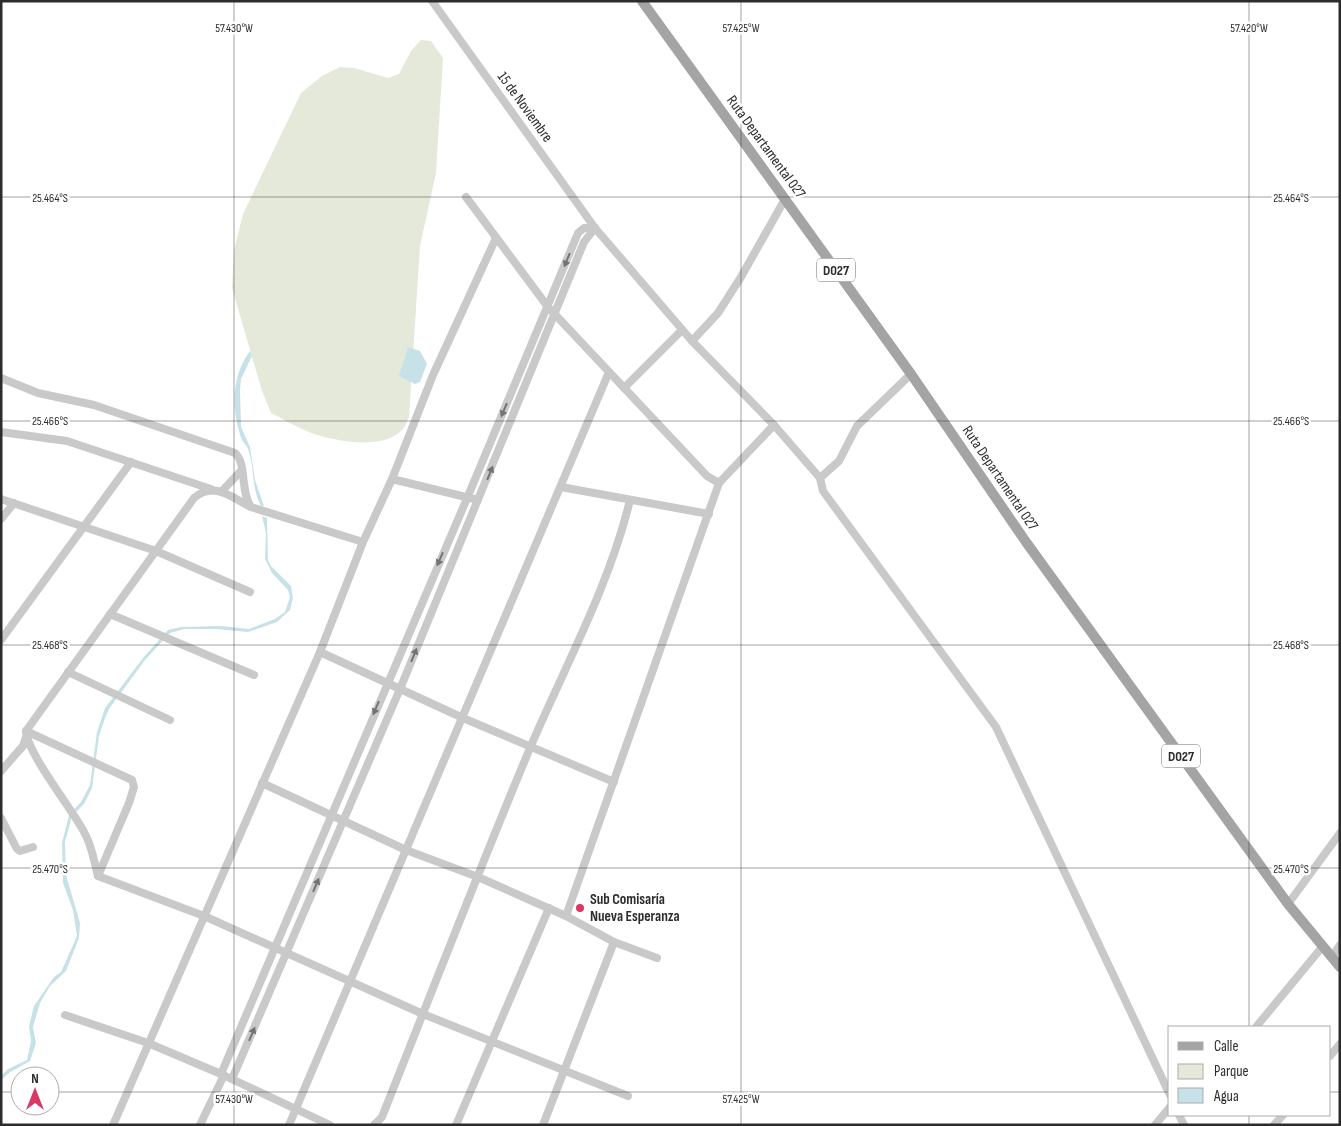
<svg xmlns="http://www.w3.org/2000/svg" width="1341" height="1126" font-family="'Sofia Sans Condensed',sans-serif">
	<style>
		.green { fill: #e5e9d9 }
		.water { fill: #c6e2e8 }
		.lines { fill: none; stroke-linecap: round; stroke-linejoin: round }
		.minor { stroke: #c9c9c9; stroke-width: 8 }
		.major { stroke: #a4a4a4; stroke-width: 10 }
		.oneway { fill: #737373 }
		.ticks { fill: none; stroke: #2c2c2c; stroke-width: 1; stroke-opacity: 0.45 }
		.poi-dot { fill: #da3764; stroke: #fff; stroke-width: 2 }
		.labels { text-anchor: middle; dominant-baseline: central; stroke-width: 5; stroke-linejoin: round; paint-order: stroke }
		.shield { fill: #fff; stroke: #6b6b6b; stroke-width: 1 }
		.shield-label { font-size: 14px; font-weight: bold; fill: #2c2c2c }
		.street-label { font-size: 15px; fill: #2c2c2c; stroke: #fff }
		.poi-label { font-size: 15px; font-weight: bold; fill: #2c2c2c; stroke: #fff; text-anchor: start }
		.ticks-label { font-size: 12px; text-anchor: middle; fill: #2c2c2c; stroke: #fff; stroke-width: 5; stroke-linejoin: round; paint-order: stroke }
	</style>
	<rect width="100%" height="100%" fill="#fff"/>
	<!-- green -->
	<path class="green" d="M421 40 431 41 443 58 436 173 420 246 409 417C407 421 405 427 402 430 382 451 332 441 309 432 296 427 283 419 271 413L262 391 232 288 234 250 243 214 301 93 322 76 340 67 354 68 388 78 399 74 411 51Z"/>
	<!-- water -->
	<g class="water">
		<path d="M408 347 420 351 427 364 420 382 415 384 399 376Z"/>
		<path d="M250 351 252 356 241 379 240 390 241 427 250 447 255 480 264 506H261C251 488 255 468 248 449 247 446 244 443 242 440 231 411 231 376 250 351Z"/>
		<path d="M262 516 267 518 268 560 271 566 291 586 293 598 290 610 277 622 248 632 216 629H184L170 633 145 660 109 709 105 718 99 736 92 788 84 804 72 816 65 842 66 875 80 923 79 938 66 971 50 986 40 1003 33 1027 36 1043 30 1061 9 1073 1 1080V1076L8 1069 27 1060 31 1041 29 1026 34 1006 54 977 61 972 77 936 73 910 63 883 62 843 69 815 81 802 90 785 97 732 105 708 143 658 168 630 181 627 221 626 249 629 275 619 285 612 290 597 288 590 272 573 265 559 266 533Z"/>
	</g>
	<g class="lines">
		<!-- minor -->
		<g class="minor">
			<path d="M432 1 595 228 692 341 718 313 741 277 785 199"/>
			<path d="M466 197 548 307 707 476 719 483"/>
			<path d="M692 341 774 425 820 478 839 461 857 426 911 374"/>
			<path d="M1 378 38 393 94 405 235 453C247 463 240 492 251 507L363 542"/>
			<path d="M624 388 682 330"/>
			<path d="M1 432 67 441 211 489"/>
			<path d="M820 478 823 491 996 727 1170 1095"/>
			<path d="M392 479 433 375 496 238"/>
			<path d="M561 487 709 514"/>
			<path d="M221 492 241 471"/>
			<path d="M1 499 156 551 250 592"/>
			<path d="M251 507C231 497 214 481 194 498L26 731C27 753 72 809 84 832 92 845 94 862 98 876L204 916 423 1014 628 1096"/>
			<path d="M1 519 14 503"/>
			<path d="M110 614 254 675"/>
			<path d="M1 640 131 462"/>
			<path d="M320 652 463 718 614 782"/>
			<path d="M68 672 170 720"/>
			<path d="M26 731 132 780 134 787 129 803 98 876"/>
			<path d="M1 771 23 746 26 737"/>
			<path d="M262 783 406 850 478 877 566 916 614 942 543 1125"/>
			<path d="M1 818 17 849 20 851 33 847"/>
			<path d="M1288 904 1340 833"/>
			<path d="M566 916 719 483 774 425"/>
			<path d="M614 942 657 958"/>
			<path d="M1332 957 1340 945"/>
			<path d="M65 1015 148 1043 221 1074 330 1125"/>
			<path d="M1256 1027 1323 946"/>
			<path d="M1330 1056 1340 1044"/>
			<path d="M221 1074 468 496 578 233 584 228H595"/>
			<path d="M232 1079 400 689 584 242 595 228"/>
			<path d="M1179 1115 1184 1125"/>
			<path d="M113 1125 320 652 363 542 392 479 478 500"/>
			<path d="M200 1125 224 1075"/>
			<path d="M289 1125 609 372"/>
			<path d="M374 1125 382 1117C431 994 479 870 530 748 565 666 609 587 630 500"/>
			<path d="M456 1125 549 908"/>
			<path d="M1155 1125 1170 1107"/>
			<path d="M1274 1125 1283 1115"/>
		</g>
		<!-- major -->
		<path class="major" d="M642 1 911 374 1026 542 1288 904 1340 967"/>
	</g>
	<!-- one-way arrows -->
	<defs><path id="oneway-solid" d="M-6-.8H1V-3.2L6.5 0L1 3.2V.8H-6Z" transform="scale(1.25)"/></defs>
	<g class="oneway">
		<use href="#oneway-solid" transform="translate(567 260) rotate(112)"/>
		<use href="#oneway-solid" transform="translate(504 410) rotate(113)"/>
		<use href="#oneway-solid" transform="translate(490 473) rotate(-68)"/>
		<use href="#oneway-solid" transform="translate(440 559) rotate(113)"/>
		<use href="#oneway-solid" transform="translate(414 655) rotate(-68)"/>
		<use href="#oneway-solid" transform="translate(376 708) rotate(113)"/>
		<use href="#oneway-solid" transform="translate(316 885) rotate(-67)"/>
		<use href="#oneway-solid" transform="translate(252 1034) rotate(-67)"/>
	</g>
	<!-- ticks -->
	<path class="ticks" d="M234 1V1125M741 1V1125M1249 1V1027M1 197H1340M1 421H1340M1 645H1340M1 868H1340M1 1092H20M50 1092H1170M1330 1092H1340M1249 1115V1125"/>
	<!-- markers -->
	<circle class="poi-dot" cx="580" cy="908" r="5"/>
	<g class="labels">
		<!-- shield labels -->
		<g class="shield">
			<rect x="817" y="258.5" width="38" height="23" rx="4"/>
			<rect x="1162" y="744.5" width="38" height="23" rx="4"/>
		</g>
		<g class="shield-label">
			<text x="836" y="270">D027</text>
			<text x="1181" y="756">D027</text>
		</g>
		<!-- street labels -->
		<g class="street-label">
			<text transform="translate(525 107) rotate(54)">15 de Noviembre</text>
			<text transform="translate(766 147) rotate(54)">Ruta Departamental 027</text>
			<text transform="translate(1000 478) rotate(56)">Ruta Departamental 027</text>
		</g>
		<!-- poi labels -->
		<g class="poi-label">
			<text x="590" y="899">Sub Comisaría<tspan x="590" dy="17">Nueva Esperanza</tspan></text>
		</g>
	</g>
	<g class="ticks-label">
		<text x="234" y="32">57.430°W</text>
		<text x="741" y="32">57.425°W</text>
		<text x="1249" y="32">57.420°W</text>
		<text x="50" y="202">25.464°S</text>
		<text x="1291" y="202">25.464°S</text>
		<text x="50" y="425">25.466°S</text>
		<text x="1291" y="425">25.466°S</text>
		<text x="50" y="649">25.468°S</text>
		<text x="1291" y="649">25.468°S</text>
		<text x="50" y="873">25.470°S</text>
		<text x="1291" y="873">25.470°S</text>
		<text x="234" y="1103">57.430°W</text>
		<text x="741" y="1103">57.425°W</text>
	</g>
	<!-- border -->
	<rect width="1341" height="1126" fill="none" stroke="#2c2c2c" stroke-width="5"/>
	<!-- legend -->
	<rect x="1168" y="1026" width="162" height="90" fill="#ffffff" stroke="#ababab"/>
	<rect x="1178" y="1042" width="25" height="8" fill="#a4a4a4" stroke="#ababab"/>
	<text x="1214" y="1051" font-size="15" fill="#2c2c2c">Calle</text>
	<rect x="1178" y="1064" width="25" height="15" fill="#e5e9d9" stroke="#ababab"/>
	<text x="1214" y="1076" font-size="15" fill="#2c2c2c">Parque</text>
	<rect x="1178" y="1088" width="25" height="15" fill="#c6e2e8" stroke="#ababab"/>
	<text x="1214" y="1101" font-size="15" fill="#2c2c2c">Agua</text>
	<!-- north arrow -->
	<g transform="translate(35 1091)"><circle r="24" fill="#ffffff" stroke="#ababab"/>
	<path d="M0-4L9 19L0 12L-9 19Z" fill="#da3764"/>
	<text y="-8" font-size="14" font-weight="bold" text-anchor="middle" fill="#2c2c2c">N</text>
	</g>
</svg>
